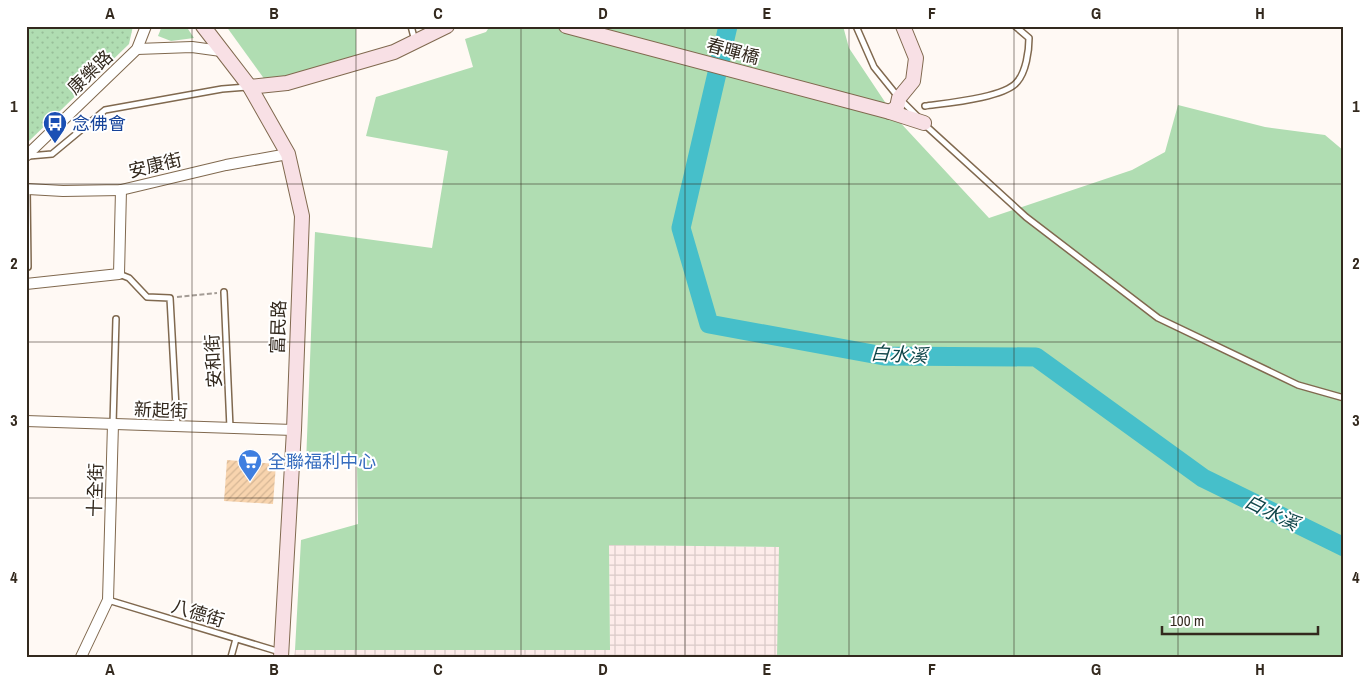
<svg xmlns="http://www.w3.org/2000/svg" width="1370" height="683" font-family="'Archivo Narrow','Noto Sans TC',sans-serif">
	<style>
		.industrial { fill: url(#industrial-grid) }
		.green { fill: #b0ddb2 }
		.park { fill: url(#park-dots) }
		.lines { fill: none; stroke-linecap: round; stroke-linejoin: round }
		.river { stroke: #46bfca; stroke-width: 19 }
		.building { fill: url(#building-hatch) }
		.lane-casing { stroke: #80694f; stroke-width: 8 }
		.street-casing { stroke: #80694f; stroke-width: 12 }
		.secondary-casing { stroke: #80694f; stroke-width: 16 }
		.path { stroke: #a49c95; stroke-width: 2; stroke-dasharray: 5 2.5; stroke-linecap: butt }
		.lane { stroke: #fff; stroke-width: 5 }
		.street { stroke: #fff; stroke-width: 10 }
		.secondary { stroke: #f8e0e5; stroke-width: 14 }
		.grid { fill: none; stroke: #33291e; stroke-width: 1; stroke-opacity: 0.55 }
		.labels { text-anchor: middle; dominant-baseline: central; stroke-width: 4; stroke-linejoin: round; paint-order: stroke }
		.street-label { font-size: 18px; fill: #33291e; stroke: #fff }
		.transit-label { font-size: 18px; fill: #164399; stroke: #fff; text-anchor: start }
		.shop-label { font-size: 18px; fill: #366cbe; stroke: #fff; text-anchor: start }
		.water-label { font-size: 19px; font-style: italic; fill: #10464a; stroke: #fff }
		.neatline { fill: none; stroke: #33291e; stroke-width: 2 }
		.grid-label { font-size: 16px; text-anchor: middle; font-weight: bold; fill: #33291e }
	</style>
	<defs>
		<pattern id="industrial-grid" width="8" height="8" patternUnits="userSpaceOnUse" patternTransform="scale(1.25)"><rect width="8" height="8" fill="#fdecea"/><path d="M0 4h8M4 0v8" fill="none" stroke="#d9cac8"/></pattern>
		<pattern id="park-dots" width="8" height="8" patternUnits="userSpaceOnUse" patternTransform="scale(1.25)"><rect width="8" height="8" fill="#b0ddb2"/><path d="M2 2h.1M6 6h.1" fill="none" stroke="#98be99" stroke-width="1.8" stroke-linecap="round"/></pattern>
		<pattern id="building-hatch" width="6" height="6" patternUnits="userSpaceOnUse" patternTransform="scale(1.25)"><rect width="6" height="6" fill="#f8d4ae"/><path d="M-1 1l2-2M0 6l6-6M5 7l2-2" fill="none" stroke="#d5b695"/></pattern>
	</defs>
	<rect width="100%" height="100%" fill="#fff9f4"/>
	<!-- industrial -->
	<path class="industrial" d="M609 545 780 547 778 657H294L295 650H610Z"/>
	<!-- green -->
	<g class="green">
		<path d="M162 26H186L194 38 171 41 158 36Z"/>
		<path d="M226 26H356V66L273 91Z"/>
		<path d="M490 26H843L849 48 895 117 989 218 1132 170 1165 152 1178 105 1265 127 1325 135 1344 151V657H777L779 547 609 545 610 650H295L301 540 358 524 357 465 306 463 315 232 432 248 448 151 366 136 376 97 473 67 465 39 486 32Z"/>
	</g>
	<!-- park -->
	<path class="park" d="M26 26H133L129 44 26 144Z"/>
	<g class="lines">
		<!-- river -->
		<path class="river" d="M728 26 681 228 709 324 884 356 1036 357 1203 478 1344 547"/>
	</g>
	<!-- building -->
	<path class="building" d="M227 460 276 464 273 504 224 501Z"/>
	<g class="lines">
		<!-- lane casing -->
		<g class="lane-casing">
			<g id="lane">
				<path d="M411 26 415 41"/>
				<path d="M856 26 874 67 899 98 917 116"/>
				<path d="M925 106C946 103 1004 98 1017 82 1026 72 1029 51 1029 38L1015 26"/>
				<path d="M924 124 1026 217 1158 318 1298 385 1344 398"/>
				<path d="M29 156 52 154 105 110 222 89 247 87"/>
				<path d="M27 188 28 267"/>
				<path d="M119 274 129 278 147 297 170 298 177 426"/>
				<path d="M224 292 230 428"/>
				<path d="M113 424 116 319"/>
				<path d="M108 600 280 652"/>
				<path d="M231 657 236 639"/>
			</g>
		</g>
		<!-- street casing -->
		<g class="street-casing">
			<g id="street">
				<path d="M137 49 192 47 221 51"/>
				<path d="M26 156 137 49 146 26"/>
				<path d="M28 189 63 191 121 190 226 165 288 154"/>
				<path d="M26 284 119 274 121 190"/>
				<path d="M26 421 294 430"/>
				<path d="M81 657 108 600 113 424"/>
			</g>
		</g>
		<!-- secondary casing -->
		<g class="secondary-casing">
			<g id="secondary">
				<path d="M203 26 250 87 288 154 302 216 294 430 281 657"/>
				<path d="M566 26 890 112 924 123"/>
				<path d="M250 87 287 83 394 52 447 26"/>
				<path d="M890 112 897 107 899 98 913 81 916 58 903 26"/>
			</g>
		</g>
		<!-- path -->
		<path class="path" d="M177 297 217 293"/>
		<!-- lane -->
		<use href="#lane" class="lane"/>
		<!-- street -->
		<use href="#street" class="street"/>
		<!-- secondary -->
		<use href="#secondary" class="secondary"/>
	</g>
	<!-- grid -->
	<path class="grid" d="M192 26V657M356 26V657M521 26V657M685 26V657M849 26V657M1014 26V657M1178 26V657M26 184H1344M26 342H1344M26 498H1344"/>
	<!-- icons -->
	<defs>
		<g id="bus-pin" transform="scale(1.25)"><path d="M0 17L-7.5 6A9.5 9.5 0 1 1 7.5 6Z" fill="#1a4fb4" stroke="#fff"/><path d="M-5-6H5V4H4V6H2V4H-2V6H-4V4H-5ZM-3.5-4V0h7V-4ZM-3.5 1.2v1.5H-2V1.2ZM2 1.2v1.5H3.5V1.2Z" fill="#fff"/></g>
		<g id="supermarket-pin" transform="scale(1.25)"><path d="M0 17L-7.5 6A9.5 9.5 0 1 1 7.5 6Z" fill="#3f7fe0" stroke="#fff"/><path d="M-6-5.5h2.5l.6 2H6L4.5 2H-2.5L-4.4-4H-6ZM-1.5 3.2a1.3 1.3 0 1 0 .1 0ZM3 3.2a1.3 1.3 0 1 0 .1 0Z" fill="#fff"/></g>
	</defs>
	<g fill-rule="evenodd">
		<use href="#bus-pin" x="55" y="123"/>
		<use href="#supermarket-pin" x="250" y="461"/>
	</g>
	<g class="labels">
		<!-- street labels -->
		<g class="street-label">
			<text transform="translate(733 51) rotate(15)">春暉橋</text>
			<text transform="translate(90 72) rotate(-44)">康樂路</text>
			<text transform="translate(155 165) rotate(-13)">安康街</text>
			<text transform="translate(278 327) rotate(-88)">富民路</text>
			<text transform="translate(213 361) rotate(-93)">安和街</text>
			<text transform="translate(161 410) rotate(2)">新起街</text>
			<text transform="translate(95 490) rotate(-88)">十全街</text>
			<text transform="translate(198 613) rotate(17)">八德街</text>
		</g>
		<!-- transit labels -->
		<g class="transit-label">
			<text x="72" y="123">念佛會</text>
		</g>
		<!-- shop labels -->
		<g class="shop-label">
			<text x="268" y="461">全聯福利中心</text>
		</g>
		<!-- water labels -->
		<g class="water-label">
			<text transform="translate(899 354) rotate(3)">白水溪</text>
			<text transform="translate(1272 512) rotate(26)">白水溪</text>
		</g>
	</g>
	<!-- border -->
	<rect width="1370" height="683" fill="none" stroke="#ffffff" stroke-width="55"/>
	<!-- scale -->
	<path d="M1162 626v8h156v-8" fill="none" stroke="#33291e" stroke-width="2.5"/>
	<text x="1170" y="626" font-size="15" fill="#33291e" stroke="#ffffff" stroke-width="4" paint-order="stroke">100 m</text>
	<rect x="28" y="28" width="1314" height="628" class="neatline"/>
	<g class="grid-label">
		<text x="110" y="19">A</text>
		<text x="274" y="19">B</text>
		<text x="438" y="19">C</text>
		<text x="603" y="19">D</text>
		<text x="767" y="19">E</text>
		<text x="932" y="19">F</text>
		<text x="1096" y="19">G</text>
		<text x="1260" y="19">H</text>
		<text x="14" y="112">1</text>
		<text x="1356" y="112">1</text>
		<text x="14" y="269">2</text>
		<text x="1356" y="269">2</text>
		<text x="14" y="426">3</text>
		<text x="1356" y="426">3</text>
		<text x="14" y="583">4</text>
		<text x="1356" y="583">4</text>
		<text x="110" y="675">A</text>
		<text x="274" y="675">B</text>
		<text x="438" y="675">C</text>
		<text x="603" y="675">D</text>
		<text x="767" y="675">E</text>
		<text x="932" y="675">F</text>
		<text x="1096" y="675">G</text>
		<text x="1260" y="675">H</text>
	</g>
</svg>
